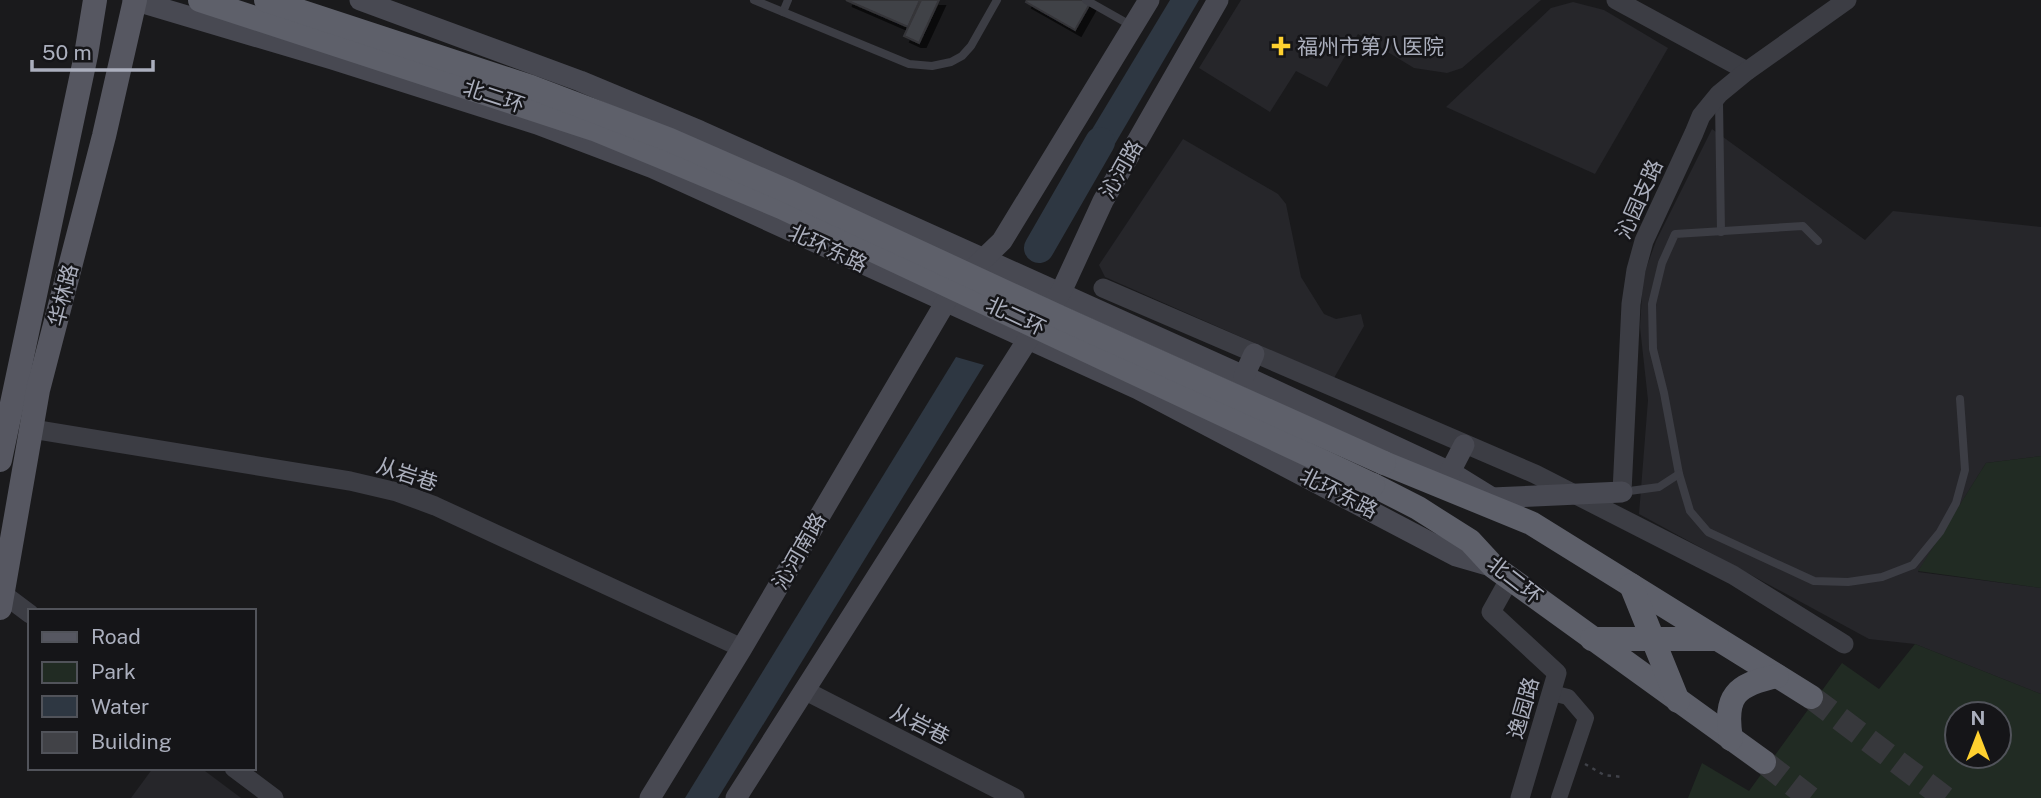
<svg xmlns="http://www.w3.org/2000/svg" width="2041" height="798" font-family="'Public Sans','Noto Sans SC',sans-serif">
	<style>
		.built { fill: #26262a }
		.green { fill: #212b23; fill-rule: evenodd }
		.water { fill: #2e3742 }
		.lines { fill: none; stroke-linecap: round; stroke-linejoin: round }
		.river { stroke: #2e3742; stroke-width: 30 }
		.building { fill: #414247; stroke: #343439; stroke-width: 2; filter: url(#shadow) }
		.trunk-tunnel { stroke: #37383c; stroke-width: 24; stroke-dasharray: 24 12; stroke-linecap: butt }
		.path { stroke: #404249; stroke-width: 2.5; stroke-dasharray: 3.5 5; stroke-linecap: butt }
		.service { stroke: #3c3d44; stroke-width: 8 }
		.minor { stroke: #3c3d44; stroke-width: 16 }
		.tertiary { stroke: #3c3d44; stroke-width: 19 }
		.secondary { stroke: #484952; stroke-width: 21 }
		.primary { stroke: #565761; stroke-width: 24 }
		.trunk { stroke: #5e606a; stroke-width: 24 }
		.trunk-bridge { stroke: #5e606a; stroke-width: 24 }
		.poi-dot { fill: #ffd12f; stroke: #151518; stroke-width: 2.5 }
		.labels { text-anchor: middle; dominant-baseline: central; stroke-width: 5; stroke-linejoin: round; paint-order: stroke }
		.poi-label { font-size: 21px; fill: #abafbd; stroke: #151518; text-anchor: start }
		.street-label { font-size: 21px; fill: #abafbd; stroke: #151518 }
	</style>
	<defs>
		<filter id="shadow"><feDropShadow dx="6" dy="6" stdDeviation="0" flood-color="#0009"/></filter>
	</defs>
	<rect width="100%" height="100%" fill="#1a1a1c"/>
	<!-- built -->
	<g class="built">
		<path d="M1241 0H1541L1462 68 1447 73 1414 68 1358 34 1327 87 1296 71 1270 112 1199 68Z"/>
		<path d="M1573 2 1604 10 1668 48 1595 174 1446 107 1551 8Z"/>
		<path d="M1712 129 1865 240 1893 211 2041 227V456L1986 463 1918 572 2041 588V694L1915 644 1869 639 1639 514 1648 400 1640 327 1643 277 1656 241Z"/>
		<path d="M1183 139 1278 194 1286 204 1301 277 1324 314 1336 319 1361 314 1364 326 1334 378 1105 277 1099 265Z"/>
		<path d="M153 768H201L241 798H131Z"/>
	</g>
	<!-- green -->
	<g class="green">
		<path d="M2041 456V588L1918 571 1986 463Z"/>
		<path d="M1915 644 2041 694V798H1688L1702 763 1749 791 1842 663 1879 689ZM1957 714H1999V756H1957Z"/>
	</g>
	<!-- water -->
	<g class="water">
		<path d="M1170 0H1199L1092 183 1067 171Z"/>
		<path d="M956 357 984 365 718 798H685Z"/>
	</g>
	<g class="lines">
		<!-- river -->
		<path class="river" d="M1039 248 1100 142"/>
	</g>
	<!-- building -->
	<g class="building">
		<path d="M846 0H920L908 27Z"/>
		<path d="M921 0H939L919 43 904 36Z"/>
		<path d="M1027 0H1092L1075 30 1026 2Z"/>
	</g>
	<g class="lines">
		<!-- trunk-tunnel -->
		<g class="trunk-tunnel">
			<path d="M1811 697 1945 798"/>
			<path d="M1764 762 1810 798"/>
		</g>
		<!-- path -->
		<path class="path" d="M1585 764 1604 775 1622 777"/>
		<!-- service -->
		<g class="service">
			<path d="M754 0 783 12 788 0"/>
			<path d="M1086 0 1132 26"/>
			<path d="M783 12 909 64 932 66 951 62 962 56 971 46 997 0"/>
			<path d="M1719 102 1721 232"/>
			<path d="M1818 241 1803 226 1675 234 1662 263 1652 304 1653 349 1664 393 1679 474 1690 511 1708 532 1814 581 1848 582 1882 577 1913 565 1940 532 1956 503 1965 470 1960 399"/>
			<path d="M1622 492 1659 487 1679 474"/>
		</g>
		<!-- minor -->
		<path class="minor" d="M1552 693 1568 697 1586 718 1559 798"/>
		<!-- tertiary -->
		<g class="tertiary">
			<path d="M1616 0 1747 71"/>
			<path d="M1103 288 1535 474 1733 575 1844 644"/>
			<path d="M32 429 350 481 397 492 435 506 742 648"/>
			<path d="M1622 492 1631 304 1636 270 1644 241 1694 133 1701 116 1719 94 1747 71 1847 0"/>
			<path d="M1510 578 1491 612 1557 673 1520 798"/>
			<path d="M2 593 30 614"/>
			<path d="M804 690 1015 798"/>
			<path d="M234 768 274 798"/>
		</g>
		<!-- secondary -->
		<g class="secondary">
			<path d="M133 0 332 59 537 124 653 168 1138 389 1456 556 1494 567"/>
			<path d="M360 0 580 81 700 131 1244 376 1450 472 1497 501"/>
			<path d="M975 267 1002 241 1149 0"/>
			<path d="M1054 302 1061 292 1103 201 1218 0"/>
			<path d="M1244 376 1254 354"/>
			<path d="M1450 472 1464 445"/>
			<path d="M1492 498 1622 492"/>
			<path d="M650 798 742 648 951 293"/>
			<path d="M736 798 1035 328"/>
		</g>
		<!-- primary -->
		<g class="primary">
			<path d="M0 460 86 55 95 0"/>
			<path d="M0 608 38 390 104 136 135 0"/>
		</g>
		<!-- trunk -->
		<g class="trunk">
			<path d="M1384 463 1531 523 1811 697"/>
			<path d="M1373 485 1418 508 1470 541 1494 567 1764 762"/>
			<path d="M1631 585 1678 701"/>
			<path d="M1592 639H1717"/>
			<path d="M1731 739C1724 696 1735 685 1777 676"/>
		</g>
		<!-- trunk-bridge -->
		<g class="trunk-bridge">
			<path d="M200 0 594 129 662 157 781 207 1373 485"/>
			<path d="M266 0 531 87 670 140 787 191 1057 316 1384 463"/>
		</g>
	</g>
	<!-- markers -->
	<path class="poi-dot" d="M1277.5 35.5h7v7h7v7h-7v7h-7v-7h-7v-7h7z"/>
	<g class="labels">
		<!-- poi labels -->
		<g class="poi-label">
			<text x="1297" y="46">福州市第八医院</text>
		</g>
		<!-- street labels -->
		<g class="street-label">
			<text transform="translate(494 96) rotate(18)">北二环</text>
			<text transform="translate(1121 169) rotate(-60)">沁河路</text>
			<text transform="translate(1639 199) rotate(-66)">沁园支路</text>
			<text transform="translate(828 248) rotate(25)">北环东路</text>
			<text transform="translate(63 295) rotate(-76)">华林路</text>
			<text transform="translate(1016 316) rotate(25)">北二环</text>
			<text transform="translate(407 474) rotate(18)">从岩巷</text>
			<text transform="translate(1339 493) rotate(27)">北环东路</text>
			<text transform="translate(799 551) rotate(-60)">沁河南路</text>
			<text transform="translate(1515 580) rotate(38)">北二环</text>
			<text transform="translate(1523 708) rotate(-74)">逸园路</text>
			<text transform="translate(920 724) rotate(27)">从岩巷</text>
		</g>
	</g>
	<!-- legend -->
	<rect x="28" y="609" width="228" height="161" fill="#151518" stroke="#51535a" stroke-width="2"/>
	<rect x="42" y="632" width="35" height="10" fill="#565761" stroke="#51535a" stroke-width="2"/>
	<text x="91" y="644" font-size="21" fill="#abafbd">Road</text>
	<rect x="42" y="662" width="35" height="21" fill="#212b23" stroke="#51535a" stroke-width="2"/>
	<text x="91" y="679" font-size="21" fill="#abafbd">Park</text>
	<rect x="42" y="696" width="35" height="21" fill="#2e3742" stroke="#51535a" stroke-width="2"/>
	<text x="91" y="714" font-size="21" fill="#abafbd">Water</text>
	<rect x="42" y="732" width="35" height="21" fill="#414247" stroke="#51535a" stroke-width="2"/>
	<text x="91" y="749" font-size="21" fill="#abafbd">Building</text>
	<!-- north arrow -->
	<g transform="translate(1978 735)"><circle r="33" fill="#151518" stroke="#51535a" stroke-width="2"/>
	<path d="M0-5L12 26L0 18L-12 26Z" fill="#ffd12f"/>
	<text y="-10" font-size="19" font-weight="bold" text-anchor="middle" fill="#abafbd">N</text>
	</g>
	<!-- scale -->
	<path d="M32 60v10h121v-10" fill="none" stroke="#abafbd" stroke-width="3.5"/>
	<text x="42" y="60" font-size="21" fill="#abafbd" stroke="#151518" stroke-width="5" paint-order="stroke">50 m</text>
</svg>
